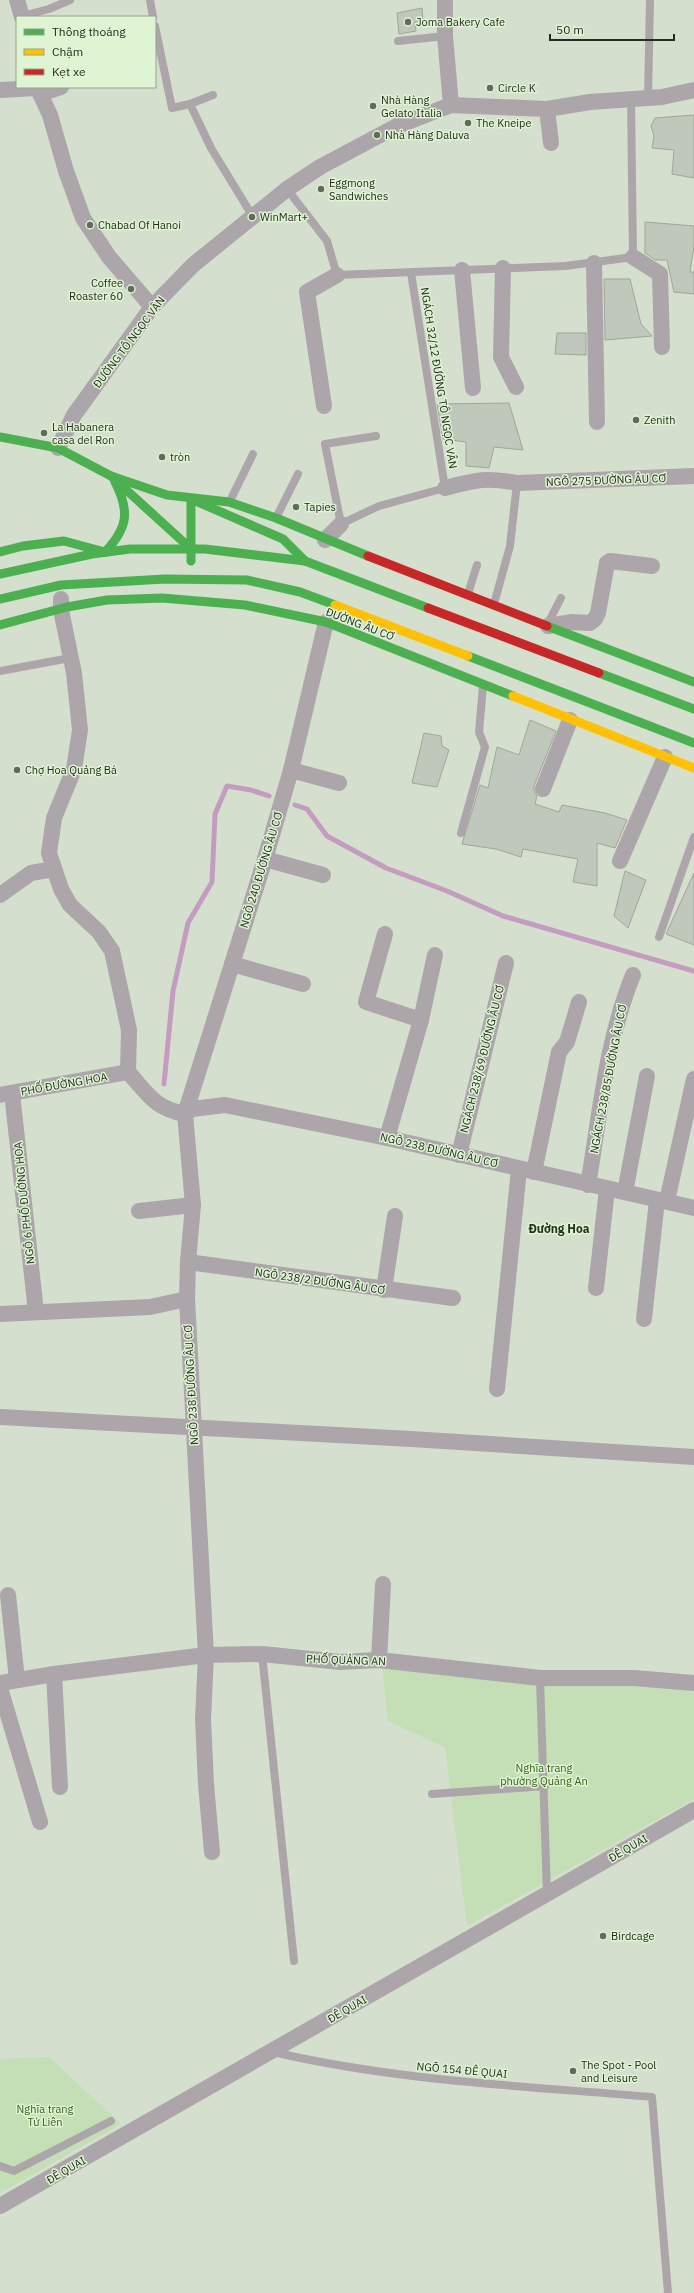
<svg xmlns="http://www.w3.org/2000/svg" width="694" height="2293" font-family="'IBM Plex Sans',sans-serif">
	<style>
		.green { fill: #c4deb5 }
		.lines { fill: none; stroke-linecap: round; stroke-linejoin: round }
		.stream { stroke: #c49cc0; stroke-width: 5 }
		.building { fill: #bfc8bb; stroke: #9fa799 }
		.lane { stroke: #aca6ab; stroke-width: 8 }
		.street { stroke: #aca6ab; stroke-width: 16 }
		.fast { stroke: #4caf50; stroke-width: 9 }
		.slow { stroke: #ffc107; stroke-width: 9 }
		.jam { stroke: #c62828; stroke-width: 9 }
		.poi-dot { fill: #616a5c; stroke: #dff4d3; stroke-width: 1.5 }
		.labels { text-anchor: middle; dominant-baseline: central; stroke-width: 3; stroke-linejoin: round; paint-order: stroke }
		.poi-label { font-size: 11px; fill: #232b1f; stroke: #dff4d3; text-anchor: start }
		.street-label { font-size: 11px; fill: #232b1f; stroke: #dff4d3 }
		.park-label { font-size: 11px; fill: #365f17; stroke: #dff4d3 }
		.neighbourhood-label { font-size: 12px; font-weight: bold; fill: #24341a; stroke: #dff4d3 }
	</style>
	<rect width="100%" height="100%" fill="#d4dfcd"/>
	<!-- green -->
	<g class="green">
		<path d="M382 1664 694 1690V1799L467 1926 445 1747 388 1721Z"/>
		<path d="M49 2057 121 2124 0 2193V2059Z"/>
	</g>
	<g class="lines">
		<!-- stream -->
		<g class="stream">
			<path d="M295 805 307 809 327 836 386 868 447 891 503 916 694 971"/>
			<path d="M164 1084 173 991 188 923 212 882 215 814 227 786 251 790 269 796"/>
		</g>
	</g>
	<!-- building -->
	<g class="building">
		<path d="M422 8 423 21 415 22 416 31 399 34 397 13Z"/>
		<path d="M694 115V178L672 174 674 150 652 148 654 136 651 126 655 118Z"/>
		<path d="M645 222 694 226V246L690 272H694V294L674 292 667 260H655L645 253Z"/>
		<path d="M604 279H630L641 324 652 336 605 340Z"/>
		<path d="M557 333H586V355L555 354Z"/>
		<path d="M509 403 523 450 494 447 489 468 466 466V442L443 439 437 404Z"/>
		<path d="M530 720 556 731 534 786V791L537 796 535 804 559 812 562 805 605 813 627 820 615 848 597 843V886L573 882 578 859 523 849 521 857 496 849 462 844 480 785 488 788 497 747 519 755Z"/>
		<path d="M424 733 441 736 442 746 449 750 437 787 412 783Z"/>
		<path d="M625 871 646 880 628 928 614 916Z"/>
		<path d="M694 873V945L666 934Z"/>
	</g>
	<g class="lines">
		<!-- lane -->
		<g class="lane">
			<path d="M150 0 153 17"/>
			<path d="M22 16 49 9 70 0"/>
			<path d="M155 26 172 108 190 104 213 95"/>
			<path d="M398 41 445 36"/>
			<path d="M648 98 650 0"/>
			<path d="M190 104 211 148 253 217"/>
			<path d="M287 189 327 241 337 275 565 266 633 257 631 99"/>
			<path d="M376 436 325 444 341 524 379 506 445 488 411 273"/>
			<path d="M230 501 253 454"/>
			<path d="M276 518 298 474"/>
			<path d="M468 594 477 565"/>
			<path d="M494 604 510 546 517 483"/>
			<path d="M547 625 561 598"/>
			<path d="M0 671 70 658"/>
			<path d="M461 833 485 747 479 732 483 686"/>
			<path d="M659 937 694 837"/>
			<path d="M262 1654 294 1961"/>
			<path d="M540 1678 547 1895"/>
			<path d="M432 1794 545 1786"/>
			<path d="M273 2052C397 2081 525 2086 652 2097L668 2293"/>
			<path d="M0 2166 14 2171 111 2121"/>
		</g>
		<!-- street -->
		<g class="street">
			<path d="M17 0 22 17"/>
			<path d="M445 0V36L451 105"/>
			<path d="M37 87 50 115 66 171 83 218 109 257 152 307"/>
			<path d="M0 90 37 88"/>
			<path d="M40 94 61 87"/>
			<path d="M547 109 551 143"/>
			<path d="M633 257 660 274 662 347"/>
			<path d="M594 263 597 422"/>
			<path d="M503 268 501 357 516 387"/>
			<path d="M462 270 473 388"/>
			<path d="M324 406 307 292 337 275"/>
			<path d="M58 448 74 415 152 307 193 265 287 189 320 167 397 126 451 105 547 109 590 102 662 97 694 90"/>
			<path d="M445 488C476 480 485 477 517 483L694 476"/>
			<path d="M325 540 341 524"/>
			<path d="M61 599V610L74 673 80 730 74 769 54 818 49 853 61 889 70 905 99 932 112 951 129 1030 128 1072C148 1094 154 1108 185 1114L192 1109 225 1105 387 1138 694 1208"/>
			<path d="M548 626 572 622 590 623 595 619 598 613 607 563 610 561 652 566"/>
			<path d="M291 770 339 783"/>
			<path d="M543 789 570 720"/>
			<path d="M265 859 323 875"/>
			<path d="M620 861 665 757"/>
			<path d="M0 895 31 873 54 869"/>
			<path d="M385 934 366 1002 421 1020"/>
			<path d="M232 964 303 984"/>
			<path d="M12 1093 36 1312"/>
			<path d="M0 1095 128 1072"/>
			<path d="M387 1138 421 1020 435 955"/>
			<path d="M459 1155 506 963"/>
			<path d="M534 1172 559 1052 567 1042 579 1002"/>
			<path d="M588 1185C600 1115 606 1041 633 975"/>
			<path d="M625 1192 647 1076"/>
			<path d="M667 1201 694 1079"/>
			<path d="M139 1211 193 1205"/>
			<path d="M188 1262 453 1298"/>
			<path d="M596 1288 607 1189"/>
			<path d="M384 1290 395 1216"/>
			<path d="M0 1314 150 1307 187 1299"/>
			<path d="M644 1319 657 1200"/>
			<path d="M497 1389 519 1169"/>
			<path d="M0 1417 411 1439 694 1457"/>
			<path d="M8 1595 17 1680"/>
			<path d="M379 1660 383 1584"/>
			<path d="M54 1674 60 1787"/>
			<path d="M0 1683 54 1674 206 1655 262 1654 340 1662 379 1660 540 1678H634L694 1683"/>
			<path d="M0 1688 40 1822"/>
			<path d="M212 1852 206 1784 203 1719 206 1655 187 1299 188 1262 193 1205 185 1114 265 859 291 770 326 622"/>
			<path d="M0 2206 694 1810"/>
		</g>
		<!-- fast -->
		<g class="fast">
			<path d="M0 437 58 448 111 476 167 495 229 502 276 518 368 556"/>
			<path d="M111 476 190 548"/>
			<path d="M0 552 23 546 64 541 105 552"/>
			<path d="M105 552C128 528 130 511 115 482"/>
			<path d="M191 561V499L283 539 305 561"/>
			<path d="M0 574 92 554 130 549H205L305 561 428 608"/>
			<path d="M0 599 61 585 165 579 247 580 300 592 335 605"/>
			<path d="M0 625 67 607 107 600 162 598 245 605 326 622 513 696"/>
			<path d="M547 626 694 682"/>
			<path d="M468 656 694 743"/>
			<path d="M599 673 694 709"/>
		</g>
		<!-- slow -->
		<g class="slow">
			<path d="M335 605 468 656"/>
			<path d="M513 696 694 768"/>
		</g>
		<!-- jam -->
		<g class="jam">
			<path d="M368 556 547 626"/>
			<path d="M428 608 599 673"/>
		</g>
	</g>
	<!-- markers -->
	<g class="poi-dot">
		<circle cx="408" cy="22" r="4"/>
		<circle cx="490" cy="88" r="4"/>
		<circle cx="373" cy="106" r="4"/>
		<circle cx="468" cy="123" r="4"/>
		<circle cx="377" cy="135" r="4"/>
		<circle cx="321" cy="189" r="4"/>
		<circle cx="252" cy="217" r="4"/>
		<circle cx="90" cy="225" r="4"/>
		<circle cx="131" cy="289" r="4"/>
		<circle cx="636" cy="420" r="4"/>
		<circle cx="44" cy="433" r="4"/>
		<circle cx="162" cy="457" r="4"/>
		<circle cx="296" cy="507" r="4"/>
		<circle cx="17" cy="770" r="4"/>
		<circle cx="603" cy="1936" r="4"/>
		<circle cx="573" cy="2071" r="4"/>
	</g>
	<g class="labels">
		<!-- poi labels -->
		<g class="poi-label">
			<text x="416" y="22">Joma Bakery Cafe</text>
			<text x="498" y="88">Circle K</text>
			<text x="381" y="100">Nhà Hàng<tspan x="381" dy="13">Gelato Italia</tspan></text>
			<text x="476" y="123">The Kneipe</text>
			<text x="385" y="135">Nhà Hàng Daluva</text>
			<text x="329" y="183">Eggmong<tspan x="329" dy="13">Sandwiches</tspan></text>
			<text x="260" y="217">WinMart+</text>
			<text x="98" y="225">Chabad Of Hanoi</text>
			<text x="123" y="283" text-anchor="end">Coffee<tspan x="123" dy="13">Roaster 60</tspan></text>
			<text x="644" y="420">Zenith</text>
			<text x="52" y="427">La Habanera<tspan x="52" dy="13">casa del Ron</tspan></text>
			<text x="170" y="457">tròn</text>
			<text x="304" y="507">Tapies</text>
			<text x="25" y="770">Chợ Hoa Quảng Bá</text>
			<text x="611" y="1936">Birdcage</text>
			<text x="581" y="2065">The Spot - Pool<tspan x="581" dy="13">and Leisure</tspan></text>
		</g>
		<!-- street labels -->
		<g class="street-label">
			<text transform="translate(129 342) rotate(-53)">ĐƯỜNG TÔ NGỌC VÂN</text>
			<text transform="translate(439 378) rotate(81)">NGÁCH 32/12 ĐƯỜNG TÔ NGỌC VÂN</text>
			<text transform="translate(606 480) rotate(-2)">NGÕ 275 ĐƯỜNG ÂU CƠ</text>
			<text transform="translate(360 624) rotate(21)">ĐƯỜNG ÂU CƠ</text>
			<text transform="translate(261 870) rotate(-73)">NGÕ 240 ĐƯỜNG ÂU CƠ</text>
			<text transform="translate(482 1059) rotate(-76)">NGÁCH 238/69 ĐƯỜNG ÂU CƠ</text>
			<text transform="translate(608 1079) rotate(-79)">NGÁCH 238/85 ĐƯỜNG ÂU CƠ</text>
			<text transform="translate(64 1084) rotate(-10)">PHỐ ĐƯỜNG HOA</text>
			<text transform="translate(439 1150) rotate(13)">NGÕ 238 ĐƯỜNG ÂU CƠ</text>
			<text transform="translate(24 1203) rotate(-96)">NGÕ 6 PHỐ ĐƯỜNG HOA</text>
			<text transform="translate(320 1281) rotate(8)">NGÕ 238/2 ĐƯỜNG ÂU CƠ</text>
			<text transform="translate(191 1385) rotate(-93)">NGÕ 238 ĐƯỜNG ÂU CƠ</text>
			<text transform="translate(346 1660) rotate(2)">PHỐ QUẢNG AN</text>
			<text transform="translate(628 1848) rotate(-30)">ĐÊ QUAI</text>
			<text transform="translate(347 2009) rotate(-30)">ĐÊ QUAI</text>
			<text transform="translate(462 2070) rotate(5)">NGÕ 154 ĐÊ QUAI</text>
			<text transform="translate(66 2170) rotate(-30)">ĐÊ QUAI</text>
		</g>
		<!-- park labels -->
		<g class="park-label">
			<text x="544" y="1768">Nghĩa trang<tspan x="544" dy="13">phường Quảng An</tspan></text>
			<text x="45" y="2109">Nghĩa trang<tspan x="45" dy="13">Tứ Liên</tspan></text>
		</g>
		<!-- neighbourhood labels -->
		<g class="neighbourhood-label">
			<text x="559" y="1228">Đường Hoa</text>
		</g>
	</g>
	<!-- legend -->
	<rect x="16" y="16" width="140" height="72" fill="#dff4d3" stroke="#94a48b"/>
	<rect x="24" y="29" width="20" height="6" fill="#4caf50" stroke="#94a48b"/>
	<text x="52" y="36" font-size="12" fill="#232b1f">Thông thoáng</text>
	<rect x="24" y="49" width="20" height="6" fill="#ffc107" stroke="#94a48b"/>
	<text x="52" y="56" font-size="12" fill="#232b1f">Chậm</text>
	<rect x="24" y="69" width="20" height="6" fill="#c62828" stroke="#94a48b"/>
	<text x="52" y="76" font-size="12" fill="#232b1f">Kẹt xe</text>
	<!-- scale -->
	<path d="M550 34v6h124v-6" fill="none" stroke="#232b1f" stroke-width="2"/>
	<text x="556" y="34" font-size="12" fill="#232b1f" stroke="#dff4d3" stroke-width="3" paint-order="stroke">50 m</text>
</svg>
